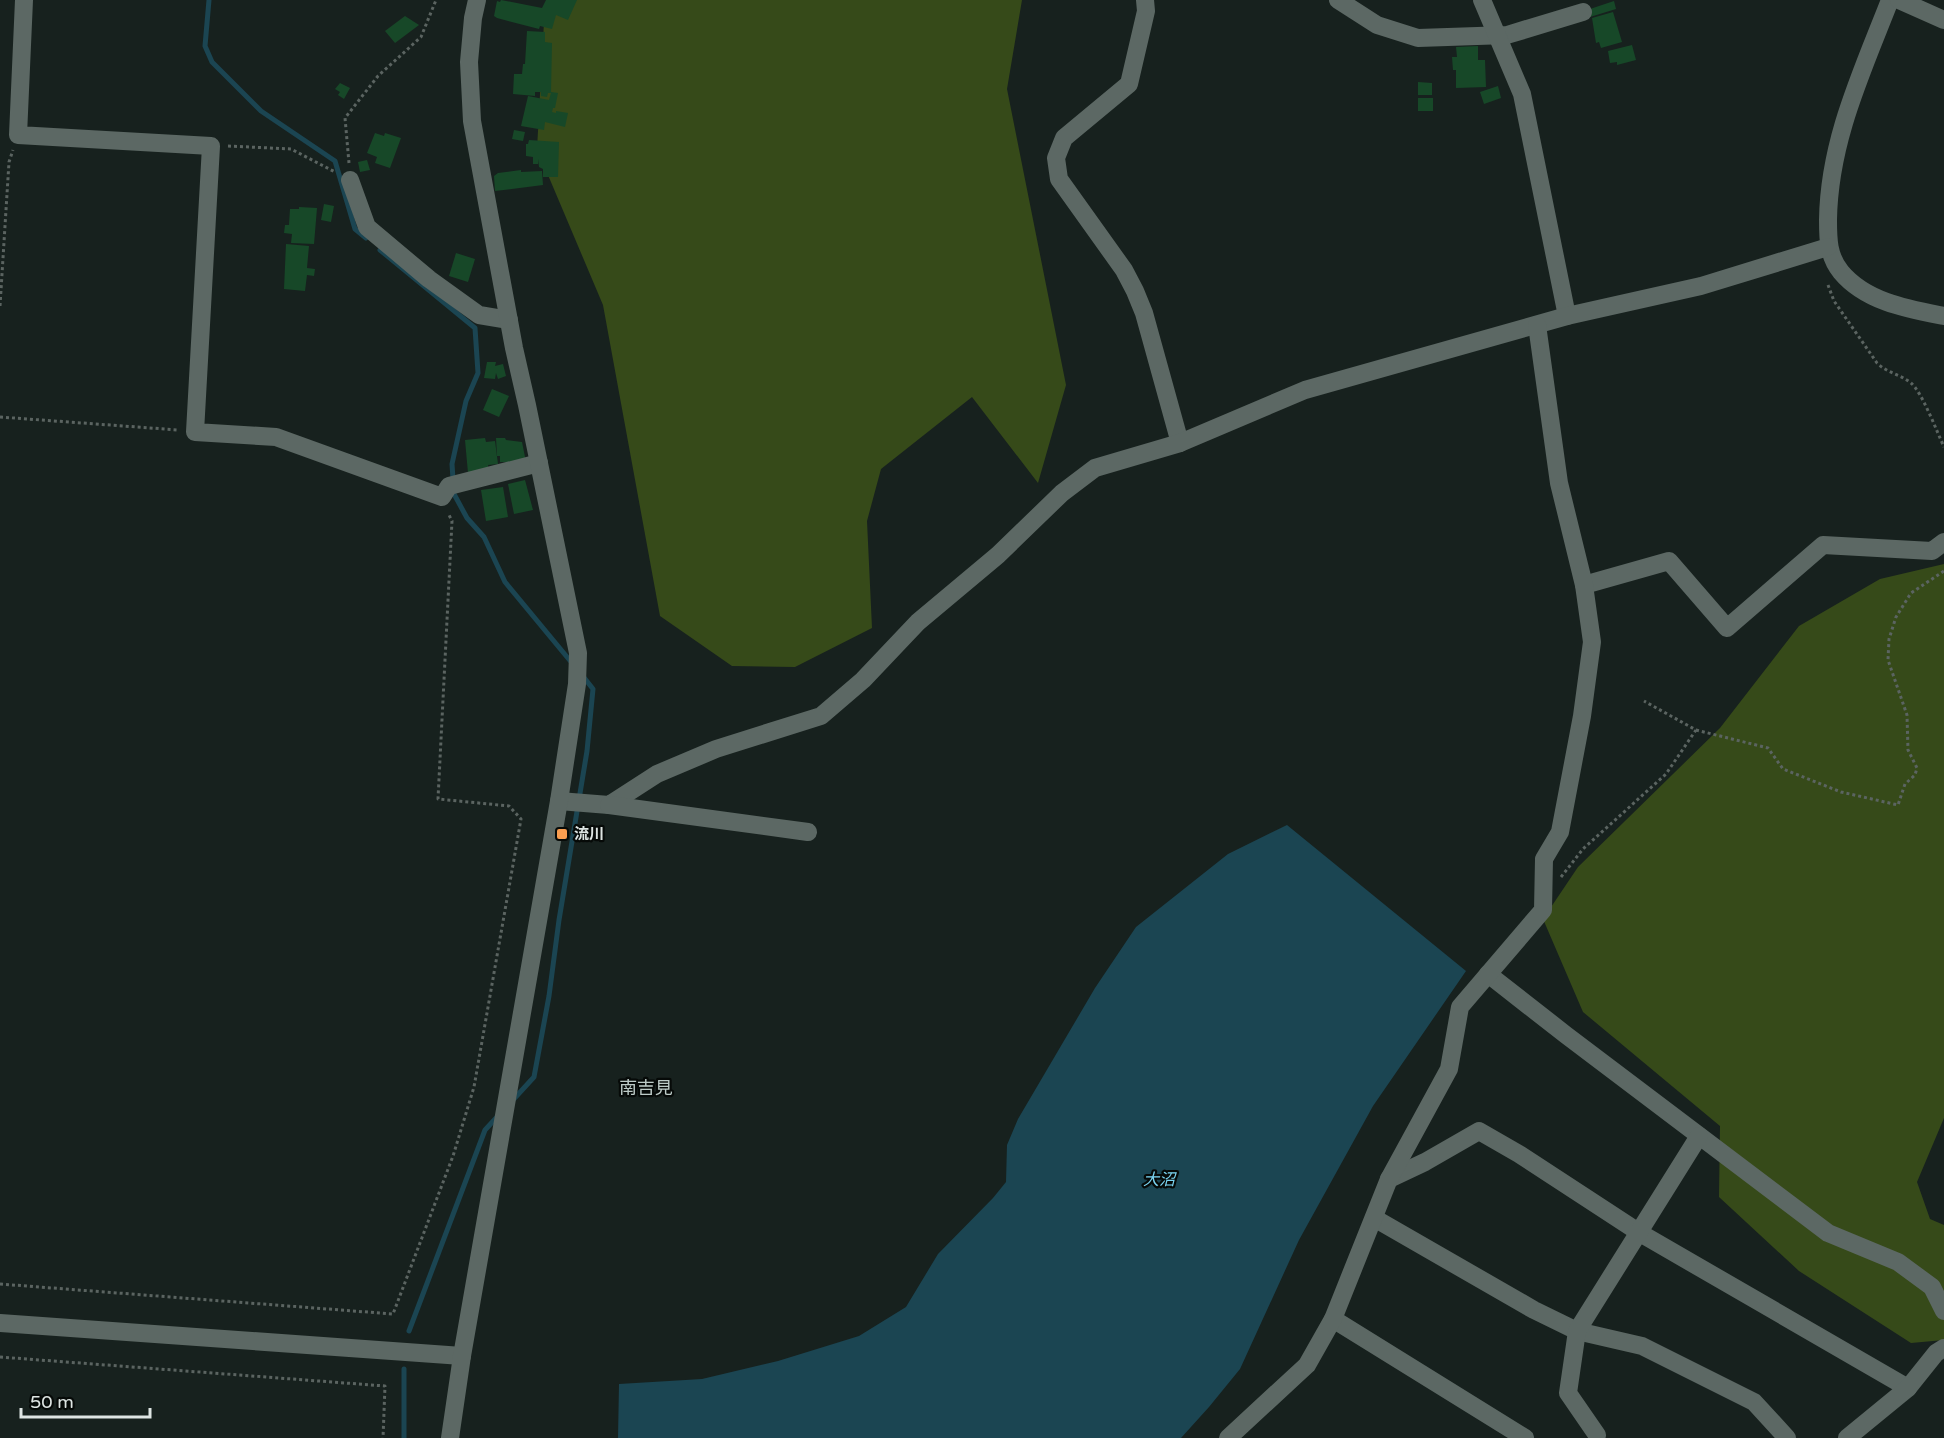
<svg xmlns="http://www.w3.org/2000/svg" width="1944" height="1438" font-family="'Varela Round','Noto Sans JP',sans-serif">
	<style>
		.forest { fill: #364a19 }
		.water { fill: #1b4552 }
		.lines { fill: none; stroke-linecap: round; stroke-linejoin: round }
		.stream { stroke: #1b4552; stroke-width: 5 }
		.building { fill: #174828 }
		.path { stroke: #5b6461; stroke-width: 3; stroke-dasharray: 3 3; stroke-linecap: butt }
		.minor { stroke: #5c6864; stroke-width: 18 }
		.poi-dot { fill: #fb9e50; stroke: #060a08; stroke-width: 2 }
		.labels { text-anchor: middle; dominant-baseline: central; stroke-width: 4.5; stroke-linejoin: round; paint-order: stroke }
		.poi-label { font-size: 15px; font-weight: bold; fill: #dee5e3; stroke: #060a08; text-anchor: start }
		.water-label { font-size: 16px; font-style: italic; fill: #7cd6f4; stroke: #060a08 }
		.quarter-label { font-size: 18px; fill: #bdcbc7; stroke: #060a08 }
	</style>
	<rect width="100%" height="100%" fill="#17211e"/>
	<!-- forest -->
	<g class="forest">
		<path d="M554 0H1022L1007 89 1066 385 1038 483 972 397 881 469 867 521 872 628 795 667 732 666 660 616 603 305 537 149 544 22Z"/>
		<path d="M1944 564V1118L1917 1182 1930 1219 1944 1225V1340L1911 1343 1799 1271 1719 1197 1720 1126 1583 1012 1543 919 1578 867 1720 728 1799 626 1880 579Z"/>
	</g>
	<!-- water -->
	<path class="water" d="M1287 825 1466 971 1373 1106 1299 1240 1240 1369 1209 1407 1181 1438H618L619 1384 702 1379 778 1361 859 1336 906 1307 938 1254 993 1198 1006 1182 1007 1145 1018 1119 1095 988 1136 927 1228 854Z"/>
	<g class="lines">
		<!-- stream -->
		<g class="stream">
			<path d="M209 0 205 46 212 62 261 111 335 161 355 229 366 238"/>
			<path d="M380 250 475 328 478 373 466 401 452 464 454 494 467 518 484 537 505 582 572 663"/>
			<path d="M512 1101 534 1077 549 996 559 920 587 751 593 689 582 675"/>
			<path d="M409 1331 485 1130 497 1117"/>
			<path d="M404 1369V1438"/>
		</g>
	</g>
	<!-- building -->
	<g class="building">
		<path d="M501 0 542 8 546 0H577L568 20 556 15 552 29 540 26 539 29 497 18 494 16 497 1 500 2Z"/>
		<path d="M1614 1 1616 9 1590 17 1587 10Z"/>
		<path d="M1613 12 1622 42 1601 48 1599 42 1596 43 1592 18Z"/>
		<path d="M405 16 419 25 395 43 385 31Z"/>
		<path d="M527 31 545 32V42L552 43 551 92 558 93 555 108H553L552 112 556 113V111L568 113 565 127 545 122 544 130 521 126 528 96 549 100 551 93H548L547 97 541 96V92H535V96L513 94 514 74H522L523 64H525Z"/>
		<path d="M1632 45 1636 60 1617 65V62L1610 63 1608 51Z"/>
		<path d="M1478 46V60H1485L1486 87 1456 88V70H1453L1452 57H1457L1456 47Z"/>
		<path d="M1418 82 1432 83V95H1418Z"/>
		<path d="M340 83 350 88 344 99 338 95 340 92 335 89Z"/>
		<path d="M1498 86 1501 98 1484 104 1480 92Z"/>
		<rect x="1418" y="98" width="15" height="13"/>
		<path d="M514 130 525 132 523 141 512 139Z"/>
		<path d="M375 133 384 136 385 133 401 138 390 168 375 163 377 157 367 153Z"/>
		<path d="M529 140 559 142 558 177H543V169L539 167 538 159V164H533V157L526 156V144H528Z"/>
		<path d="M367 160 370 170 360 172 358 162Z"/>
		<path d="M521 170V172L542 171 543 185 495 191 494 176 498 173Z"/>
		<path d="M324 204 334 206 331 222 321 220Z"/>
		<path d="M299 207 317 208 314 244 291 243 292 234 284 233 285 225H289L290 209H299Z"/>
		<path d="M286 244 309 246 307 268 315 269 314 276 307 275 305 291 284 289Z"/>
		<path d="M456 253 475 259 468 282 449 276Z"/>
		<path d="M487 362H496L495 366 503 364 506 376 498 379 496 373 495 379 484 378Z"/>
		<path d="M492 389 509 396 499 417 483 410Z"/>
		<path d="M485 438 486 442 495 441 498 464 488 465 489 470 468 473 465 440Z"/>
		<path d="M496 438H505L506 440 522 442 526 462H500V456H497Z"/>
		<path d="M525 480 533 510 514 514 508 484Z"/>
		<path d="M503 487 508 517 486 521 481 490Z"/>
	</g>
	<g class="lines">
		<!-- path -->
		<g class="path">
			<path d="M228 146 291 149 335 172"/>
			<path d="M349 163 345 118 378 76 421 37 436 0"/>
			<path d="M1828 285 1834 301 1877 363C1887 373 1900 374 1911 383 1922 392 1937 432 1944 447"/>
			<path d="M0 306 9 162 13 150"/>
			<path d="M0 417 178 430"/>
			<path d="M1696 730 1768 748 1783 769 1841 792 1898 805 1905 784 1915 775 1917 768 1908 750 1907 715 1888 660 1889 639 1896 617 1911 593 1944 571"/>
			<path d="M1561 877 1583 849 1666 774 1696 730 1644 701"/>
			<path d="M0 1284 393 1314 453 1156 474 1087 521 819 509 806 438 799 452 521 448 513"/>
			<path d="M0 1357 385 1386 383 1438"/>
		</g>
		<!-- minor -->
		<g class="minor">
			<path d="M24 0 18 135 211 146 195 432 276 437 442 497 449 486 539 463"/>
			<path d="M1145 0 1146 11 1129 84 1064 138 1056 158 1059 179 1124 270 1135 291 1144 313 1180 443"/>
			<path d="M1338 0 1377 25 1418 38 1507 35 1583 12"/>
			<path d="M1482 0 1522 94 1567 316"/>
			<path d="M1890 0C1862 72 1829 141 1828 220 1828 239 1828 256 1841 272 1866 302 1908 309 1944 316"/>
			<path d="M1899 0 1944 20"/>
			<path d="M350 180 367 227 429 279 479 315 509 320"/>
			<path d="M1584 585 1669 561 1727 628 1823 545 1932 551 1944 542"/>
			<path d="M559 801 609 805 657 774 716 749 821 716 863 680 918 622 998 555 1062 493 1095 468 1180 443 1305 390 1567 316 1701 286 1828 247"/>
			<path d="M609 805 808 832"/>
			<path d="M1488 974 1566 1035 1828 1233 1898 1262 1932 1287 1944 1311"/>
			<path d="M1389 1179 1425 1162 1479 1131 1519 1154 1640 1233 1908 1388"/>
			<path d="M1374 1218 1534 1310 1577 1331 1642 1346 1754 1402 1787 1438"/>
			<path d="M1333 1319 1525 1438"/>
			<path d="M0 1323 462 1356"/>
			<path d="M1597 1435 1568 1393 1577 1331 1699 1136"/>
			<path d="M450 1438 462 1356 559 801 577 684 578 653 527 405 514 348 472 121 469 62 473 18 477 0"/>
			<path d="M1228 1438 1307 1365 1333 1319 1389 1179 1449 1069 1460 1007 1543 910 1544 859 1560 832 1582 716 1592 642 1584 585 1559 483 1537 325"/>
			<path d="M1847 1438 1908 1388 1936 1353 1944 1348"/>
		</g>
	</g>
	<!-- markers -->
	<rect class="poi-dot" x="556" y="828" width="12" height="12" rx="3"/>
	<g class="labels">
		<!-- poi labels -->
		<g class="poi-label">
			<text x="574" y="834">流川</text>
		</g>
		<!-- water labels -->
		<g class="water-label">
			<text x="1159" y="1180">大沼</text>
		</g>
		<!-- quarter labels -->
		<g class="quarter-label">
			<text x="646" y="1088">南吉見</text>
		</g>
	</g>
	<!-- scale -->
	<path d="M21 1408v9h129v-9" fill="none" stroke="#dee5e3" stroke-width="3"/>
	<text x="30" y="1408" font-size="18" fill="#dee5e3" stroke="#060a08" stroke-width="4.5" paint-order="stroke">50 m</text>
</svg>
